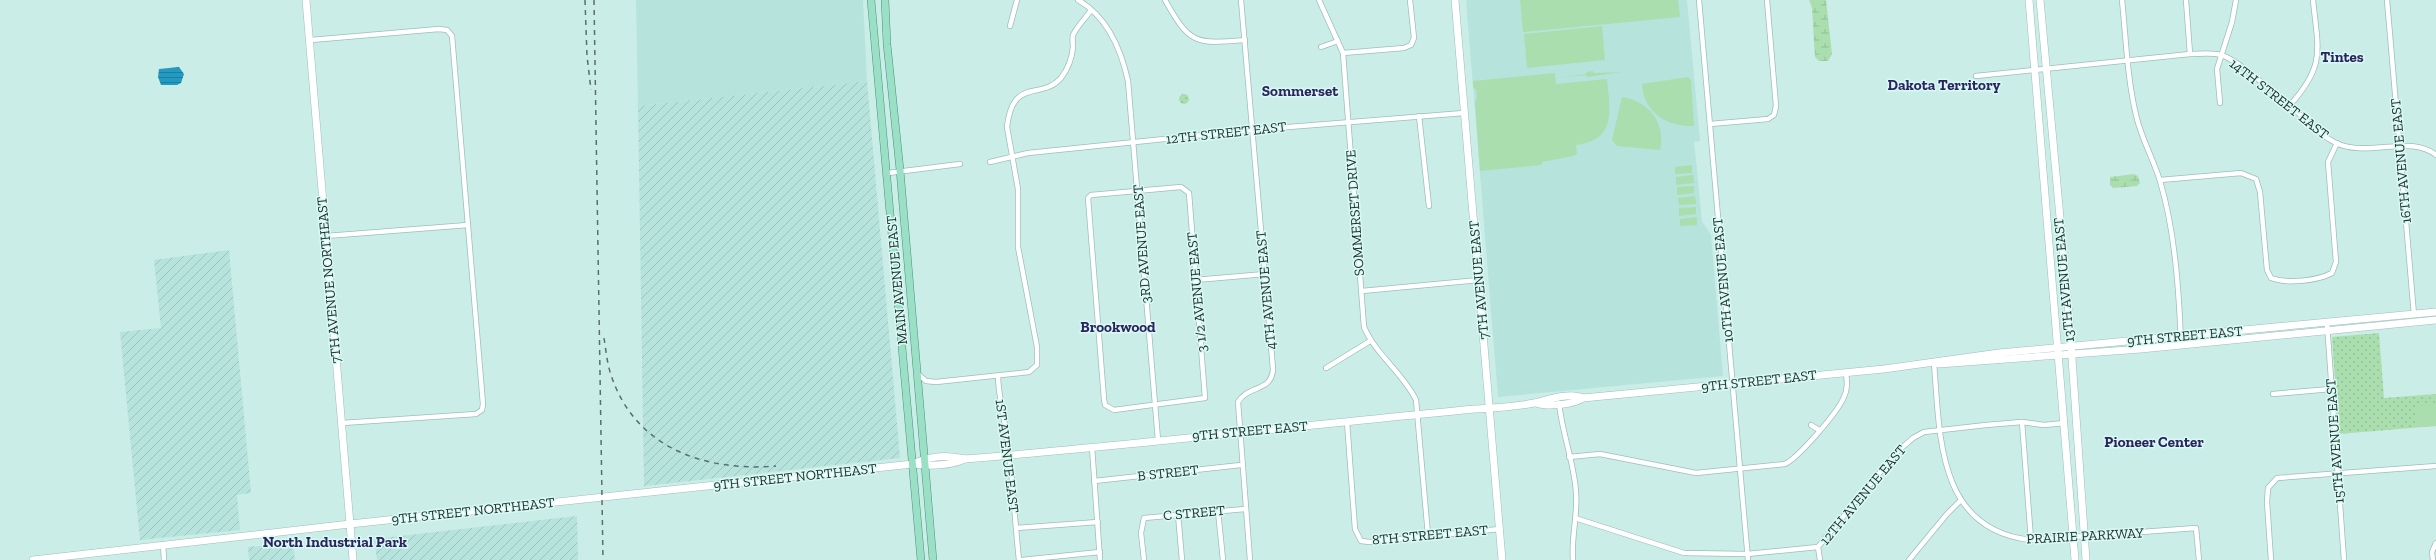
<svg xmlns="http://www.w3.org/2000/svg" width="2436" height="560" font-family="'Zilla Slab',serif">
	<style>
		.built { fill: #b7e3dd }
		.industrial { fill: url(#industrial-furrows) }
		.wetland { fill: url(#wetland-marsh) }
		.park { fill: url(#park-dots) }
		.pitch { fill: #abdeae }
		.water { fill: url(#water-rules) }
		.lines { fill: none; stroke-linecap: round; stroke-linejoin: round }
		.street-casing { stroke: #9dbeba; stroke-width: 6 }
		.secondary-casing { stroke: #9dbeba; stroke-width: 8 }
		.primary-casing { stroke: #469479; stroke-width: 8 }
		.street { stroke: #fff; stroke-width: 4.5 }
		.secondary { stroke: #fff; stroke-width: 7 }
		.primary { stroke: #9bdfc7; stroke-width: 7 }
		.rail { stroke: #5a6e6b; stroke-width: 1.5; stroke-dasharray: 5 5; stroke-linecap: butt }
		.labels { text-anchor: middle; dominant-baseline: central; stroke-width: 3; stroke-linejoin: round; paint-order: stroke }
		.street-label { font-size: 14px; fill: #23302e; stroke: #d8faf5 }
		.neighbourhood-label { font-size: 15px; font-weight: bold; fill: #2c235e; stroke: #d8faf5 }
	</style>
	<defs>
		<pattern id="industrial-furrows" width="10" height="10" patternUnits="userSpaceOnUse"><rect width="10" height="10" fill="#b7e3dd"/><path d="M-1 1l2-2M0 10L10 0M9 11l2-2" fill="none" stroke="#9dc3be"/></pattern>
		<pattern id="wetland-marsh" width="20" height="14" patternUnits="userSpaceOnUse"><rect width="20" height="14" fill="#abdeae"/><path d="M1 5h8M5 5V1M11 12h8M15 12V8" fill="none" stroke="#93bf96"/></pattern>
		<pattern id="park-dots" width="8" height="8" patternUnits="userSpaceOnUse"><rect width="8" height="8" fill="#abdeae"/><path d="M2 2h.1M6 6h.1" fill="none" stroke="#93bf96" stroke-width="1.8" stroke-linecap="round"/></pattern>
		<pattern id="water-rules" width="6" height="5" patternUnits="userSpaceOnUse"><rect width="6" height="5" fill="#239ac1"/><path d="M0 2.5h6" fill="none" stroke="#1e7e9d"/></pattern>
	</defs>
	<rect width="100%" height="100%" fill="#cbede8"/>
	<!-- built -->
	<g class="built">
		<path d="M636 0H863L867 81 638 106Z"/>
		<path d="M1466 0H1687L1700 141 1694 142 1695 150 1702 221 1711 235 1723 376 1498 397Z"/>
	</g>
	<!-- industrial -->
	<g class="industrial">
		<path d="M867 81 900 458 644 486 638 106Z"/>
		<path d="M229 250 251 493 237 495 240 530 140 540 120 332 161 328 154 260Z"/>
		<path d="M577 516 578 560H377L374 539Z"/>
		<path d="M293 543 295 560H249L248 547Z"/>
	</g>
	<!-- wetland -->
	<g class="wetland">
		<path d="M1809 0H1826L1832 54 1828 61H1819L1815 57 1812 8Z"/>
		<path d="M2134 174 2138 176 2140 183 2137 186 2113 188 2110 185V177Z"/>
	</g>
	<!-- park -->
	<g class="park">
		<circle cx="1184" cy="99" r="5"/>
		<path d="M2379 333 2384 398 2436 394V426L2339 434 2332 337Z"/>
	</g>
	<!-- pitch -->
	<g class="pitch">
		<path d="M1520 0H1678L1680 17 1523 32Z"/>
		<path d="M1602 26 1605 60 1527 68 1524 34Z"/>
		<path d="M1593 71 1594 73 1622 72 1587 77 1586 75 1558 78 1586 74 1587 72Z"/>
		<path d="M1555 73 1556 84 1607 79C1610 110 1617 140 1576 145L1577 154 1573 156 1542 162V165L1480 171 1475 102 1477 98 1476 90 1473 87V81Z"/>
		<path d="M1688 77 1691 80 1694 126C1667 127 1644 113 1642 84Z"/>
		<path d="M1622 97C1649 101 1666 123 1660 150L1617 146 1612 140Z"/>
		<path d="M1692 165V173L1675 174V167Z"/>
		<path d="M1693 175 1694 183 1676 185V177Z"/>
		<path d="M1694 186V193L1677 195V187Z"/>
		<path d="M1695 196 1696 204 1679 205 1678 198Z"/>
		<path d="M1696 207V214L1679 216V208Z"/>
		<path d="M1697 217V225L1680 226V219Z"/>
		<path d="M2436 405V426L2416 427 2415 406Z"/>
	</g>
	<!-- water -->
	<path class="water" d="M179 67 184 74 181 83 177 85H161L158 77 159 69Z"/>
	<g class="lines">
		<!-- street casing -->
		<g class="street-casing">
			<g id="street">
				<path d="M1078 0C1108 17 1121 49 1128 81L1158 440"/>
				<path d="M1165 0C1190 45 1196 44 1245 40"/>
				<path d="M1241 0 1273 369C1272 392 1248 385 1238 402L1250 560"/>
				<path d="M1319 0 1343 53 1364 327C1376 355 1403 373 1416 400L1428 535"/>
				<path d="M1699 0 1748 560"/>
				<path d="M2122 0C2126 38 2127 77 2136 115 2141 138 2153 158 2160 181 2175 231 2179 291 2181 344"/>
				<path d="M2186 0 2190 54"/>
				<path d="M2387 0 2414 315"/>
				<path d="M1010 26 1017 0"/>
				<path d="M311 40 439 29 447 30 452 36 483 404 482 410 476 414 342 423"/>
				<path d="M1321 47 1338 41"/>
				<path d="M1343 53 1404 48 1411 45 1414 38 1410 0"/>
				<path d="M1976 76 2190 54C2200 54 2211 52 2221 55 2232 58 2245 69 2254 76 2266 86 2278 95 2289 105 2305 118 2317 134 2336 143 2368 158 2411 134 2436 155"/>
				<path d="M2220 103 2217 69 2232 22 2236 0"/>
				<path d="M2290 105C2326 65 2318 50 2313 0"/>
				<path d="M1419 116 1429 206"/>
				<path d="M1710 124 1768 119 1774 115 1776 106 1767 0"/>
				<path d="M990 162 1028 153 1252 130 1464 113"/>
				<path d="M888 173 960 164"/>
				<path d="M2160 180 2241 173 2256 179 2260 192 2267 270 2271 278C2287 284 2317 281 2332 273L2336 262 2328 162 2337 143"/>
				<path d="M1181 187 1189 193 1205 398 1114 410 1105 405 1104 399 1088 198 1091 195Z"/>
				<path d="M326 236 468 225"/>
				<path d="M1195 280 1265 274"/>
				<path d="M1362 291 1479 280"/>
				<path d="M2327 323 2344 560"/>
				<path d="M1934 363C1940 436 1937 530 2031 540L2196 528 2199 560"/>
				<path d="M1326 368 1370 341"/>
				<path d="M918 374 926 381 936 382 1029 372 1037 365V347L1018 247V189L1007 127C1013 76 1041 101 1061 78 1068 69 1072 58 1073 47 1073 43 1072 39 1073 35 1077 26 1086 18 1091 10"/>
				<path d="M998 377C999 402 1006 425 1009 449 1013 486 1015 523 1019 560"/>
				<path d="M2273 394 2331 389"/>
				<path d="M1559 403C1562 433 1574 462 1576 492 1578 515 1571 537 1573 560"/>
				<path d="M1347 422 1355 529 1361 541 1370 542 1500 529"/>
				<path d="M2022 422 2031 540"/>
				<path d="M1811 425 1819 430"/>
				<path d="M1092 447 1100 560"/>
				<path d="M1569 457 1600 454 1696 473 1785 464C1799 457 1838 412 1844 397 1848 389 1847 381 1846 372"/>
				<path d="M1094 481 1241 465"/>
				<path d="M1218 511 1223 560"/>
				<path d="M1178 514 1182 560"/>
				<path d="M1575 518 1684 553 1747 554 1818 547"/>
				<path d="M1016 528 1098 522"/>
				<path d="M163 544 164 560"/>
				<path d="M1022 560 1100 552"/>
				<path d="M1144 560 1141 533 1144 518 1245 509"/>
				<path d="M1820 560 1818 547 1897 452 1913 438 1924 432 1986 425 2022 422 2044 425 2065 423"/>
				<path d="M1909 560 1947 514 1960 501"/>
				<path d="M2271 560 2267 502 2268 488 2277 478 2436 466"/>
				<path d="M2433 560 2432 552 2436 543"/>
			</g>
		</g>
		<!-- secondary casing -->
		<g class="secondary-casing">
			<g id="secondary">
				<path d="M306 0 353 560"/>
				<path d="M1455 0 1502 560"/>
				<path d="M2029 0 2075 560"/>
				<path d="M2040 0 2069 315 2086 560"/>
				<path d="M1939 364 2141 349 2436 320"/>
				<path d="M1536 403C1547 407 1573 405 1583 398"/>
				<path d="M913 464C929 456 948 455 965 459 1135 445 1305 425 1475 409 1494 408 1515 407 1534 403 1548 400 1568 392 1583 398L1884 369 1999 353 2436 312"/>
				<path d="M33 560 350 524 913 464C930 466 949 466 965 459"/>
			</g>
		</g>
		<!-- primary casing -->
		<g class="primary-casing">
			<g id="primary">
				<path d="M871 0 921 560"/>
				<path d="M885 0 887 44 900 170 933 560"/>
			</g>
		</g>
		<!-- street -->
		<use href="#street" class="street"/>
		<!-- secondary -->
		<use href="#secondary" class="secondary"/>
		<!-- primary -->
		<use href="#primary" class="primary"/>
		<!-- rail -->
		<g class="rail">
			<path d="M585 0 587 56 591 90"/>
			<path d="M594 0 603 560"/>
			<path d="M604 338C606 350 607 363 611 375 635 448 705 472 776 466"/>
		</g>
	</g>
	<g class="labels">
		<!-- street labels -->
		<g class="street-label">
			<text transform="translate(2279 99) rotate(38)">14TH STREET EAST</text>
			<text transform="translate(1226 133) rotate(-6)">12TH STREET EAST</text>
			<text transform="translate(2401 161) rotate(-95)">16TH AVENUE EAST</text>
			<text transform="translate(1355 213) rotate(-94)">SOMMERSET DRIVE</text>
			<text transform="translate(1142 244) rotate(-94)">3RD AVENUE EAST</text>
			<text transform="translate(329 280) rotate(-95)">7TH AVENUE NORTHEAST</text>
			<text transform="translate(897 280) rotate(-95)">MAIN AVENUE EAST</text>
			<text transform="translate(1479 280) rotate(-95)">7TH AVENUE EAST</text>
			<text transform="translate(1723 280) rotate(-95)">10TH AVENUE EAST</text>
			<text transform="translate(2064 280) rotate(-95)">13TH AVENUE EAST</text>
			<text transform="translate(1266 290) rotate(-95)">4TH AVENUE EAST</text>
			<text transform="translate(1197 292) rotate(-95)">3 1/2 AVENUE EAST</text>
			<text transform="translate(2185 336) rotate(-5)">9TH STREET EAST</text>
			<text transform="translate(1759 381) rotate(-6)">9TH STREET EAST</text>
			<text transform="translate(1250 431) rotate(-5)">9TH STREET EAST</text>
			<text transform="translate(2335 441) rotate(-94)">15TH AVENUE EAST</text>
			<text transform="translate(1007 456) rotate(83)">1ST AVENUE EAST</text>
			<text transform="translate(1168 473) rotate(-6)">B STREET</text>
			<text transform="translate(795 477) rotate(-6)">9TH STREET NORTHEAST</text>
			<text transform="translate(1863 495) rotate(-50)">12TH AVENUE EAST</text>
			<text transform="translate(473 511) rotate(-6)">9TH STREET NORTHEAST</text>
			<text transform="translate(1194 513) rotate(-5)">C STREET</text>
			<text transform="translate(1430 535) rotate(-5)">8TH STREET EAST</text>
			<text transform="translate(2085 536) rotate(-3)">PRAIRIE PARKWAY</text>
		</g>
		<!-- neighbourhood labels -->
		<g class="neighbourhood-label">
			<text x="2342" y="57">Tintes</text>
			<text x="1944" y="85">Dakota Territory</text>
			<text x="1300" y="91">Sommerset</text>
			<text x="1118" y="327">Brookwood</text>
			<text x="2154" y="442">Pioneer Center</text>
			<text x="335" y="542">North Industrial Park</text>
		</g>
	</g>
</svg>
